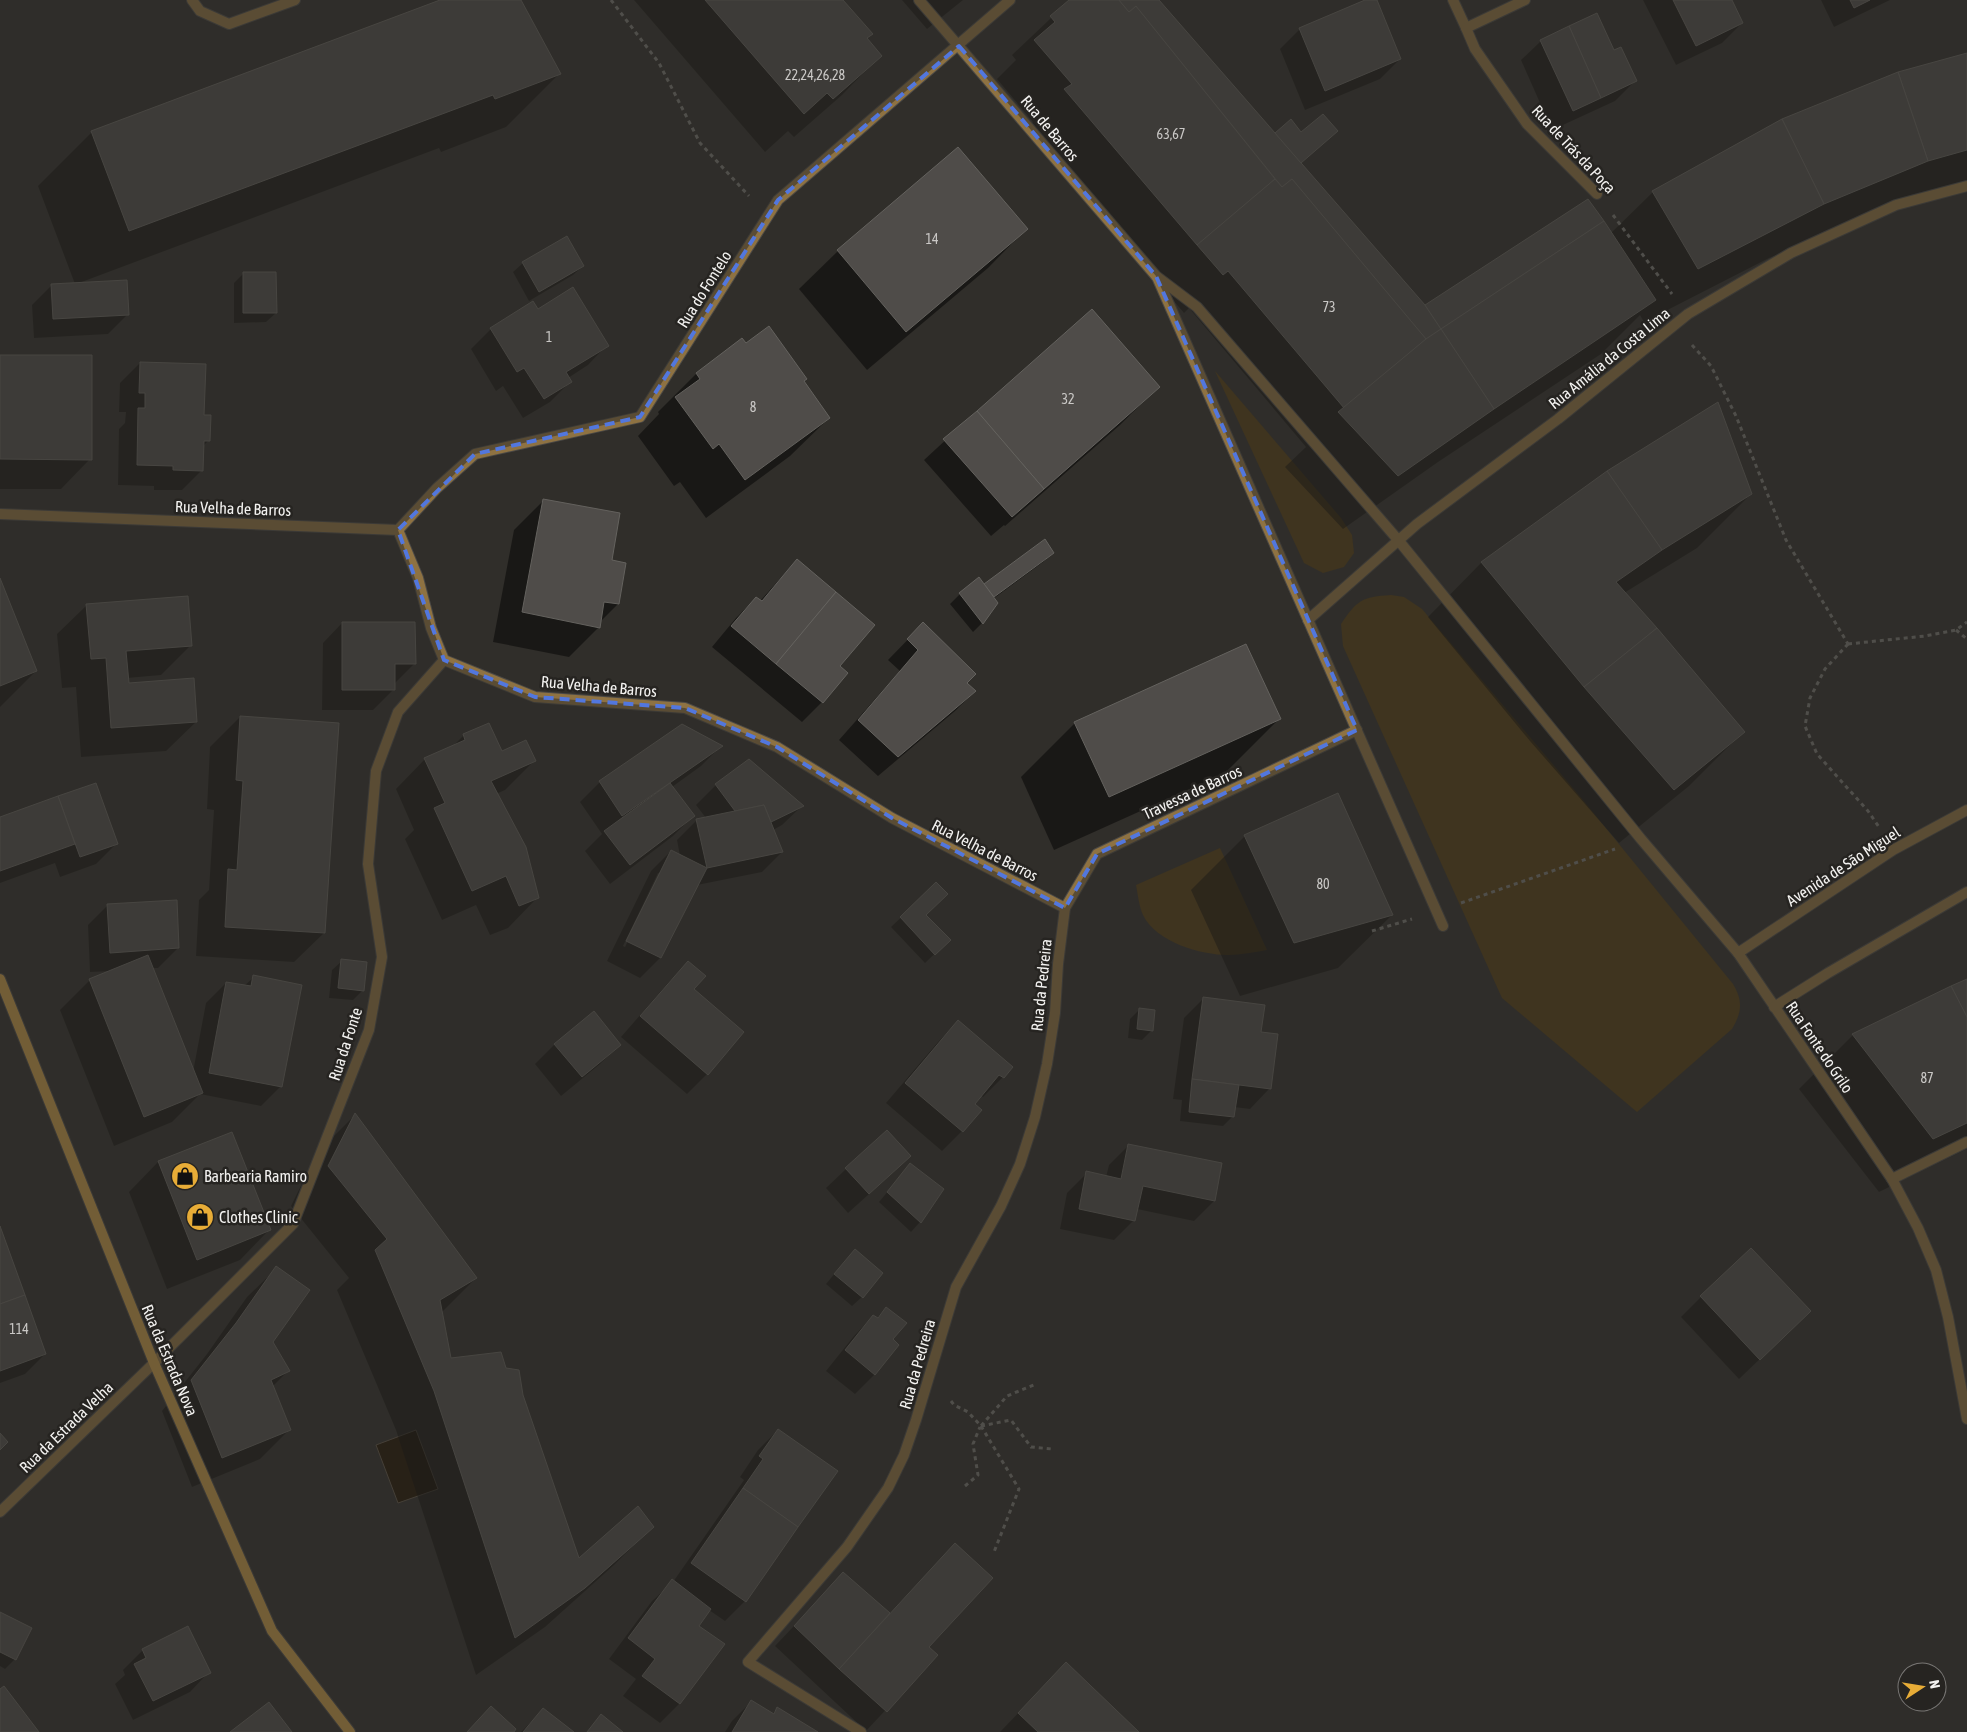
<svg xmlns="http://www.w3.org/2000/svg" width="1967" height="1732" font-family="'Asap Condensed',sans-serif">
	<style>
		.green { fill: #523c13 }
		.water { fill: #1f1200; stroke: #5f5548 }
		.shadow { fill: #0007; fill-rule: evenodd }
		.building { fill: #4f4c49; stroke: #64625e }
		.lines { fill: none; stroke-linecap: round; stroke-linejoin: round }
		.service-casing { stroke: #4b4946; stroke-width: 12 }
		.minor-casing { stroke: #4b4946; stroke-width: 12 }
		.secondary-casing { stroke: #4b4946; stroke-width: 12 }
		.path { stroke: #777572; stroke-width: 3; stroke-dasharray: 4 4; stroke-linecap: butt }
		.service { stroke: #8e7242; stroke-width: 10 }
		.minor { stroke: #8e7242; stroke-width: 10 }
		.secondary { stroke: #c49746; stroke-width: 10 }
		.marked { fill: none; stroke: #5277de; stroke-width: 4; stroke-dasharray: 10 6; stroke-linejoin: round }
		.labels { text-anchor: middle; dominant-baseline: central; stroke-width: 5; stroke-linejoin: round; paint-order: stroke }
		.number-label { font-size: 14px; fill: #cac8c6 }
		.street-label { font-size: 16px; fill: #f3f2f0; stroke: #262421 }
		.poi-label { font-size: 16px; fill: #f3f2f0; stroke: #262421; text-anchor: start }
	</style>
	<rect width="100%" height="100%" fill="#302e2a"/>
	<!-- green -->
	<g class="green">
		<path d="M1215 371 1341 518 1352 535 1354 553 1344 567 1323 573 1304 563Z"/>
		<path d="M1391 595 1404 597 1422 609 1583 800 1733 984C1743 1001 1742 1012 1732 1029L1637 1112 1502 998 1343 646 1341 624C1357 600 1362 597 1391 595Z"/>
		<path d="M1220 848 1267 950C1254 952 1241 955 1228 955 1201 955 1156 942 1143 915 1139 906 1138 895 1136 885Z"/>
	</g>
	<!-- water -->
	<path class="water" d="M416 1430 438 1489 398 1503 376 1445Z"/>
	<!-- shadow -->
	<g class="shadow">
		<path d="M443 0H520L559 74 506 127 441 152 439 148 79 283 128 314 108 334 34 338 32 305 52 285 75 284 38 186 92 132Z"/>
		<path d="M634 0H842L866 39 880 56 842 95 794 137 788 131 765 152Z"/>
		<path d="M902 0H963L927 29Z"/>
		<path d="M1070 0H1157L1275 135 1291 121 1300 164 1424 307 1611 233 1653 192 1967 55V187L1873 215 1769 258 1644 322 1640 315 1601 354 1438 462 1343 529 1285 467 1306 447 1189 308 1184 313 1027 129 1033 122 997 79 1016 60 1012 55Z"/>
		<path d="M1368 0H1375L1400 59 1380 79 1305 110 1280 49 1300 29Z"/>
		<path d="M1643 0H1730L1742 23 1722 43 1676 65Z"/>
		<path d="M1821 0H1890L1834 27Z"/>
		<path d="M1541 41 1635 81 1615 101 1552 130 1521 60Z"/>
		<path d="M1026 229 988 268 867 370 799 289 838 251Z"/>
		<path d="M523 263 583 266 573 275 529 301 513 272Z"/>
		<path d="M244 273 276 313 266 322 234 323V283Z"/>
		<path d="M537 310 607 345 588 365 568 378 570 382 550 402 523 418 503 386 496 391 471 349 491 329Z"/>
		<path d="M742 340 746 345 802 382 829 418 790 456 706 518 680 482 674 486 638 436 659 414 658 412 696 374Z"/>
		<path d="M0 356 90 459 61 489H0Z"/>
		<path d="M140 363 203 416 209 440 202 447V470L182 490H154V486L118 485 119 429 125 423 126 412H119L120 383Z"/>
		<path d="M1158 387 1120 425 1005 526 1004 525 991 536 924 460 976 412Z"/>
		<path d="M1608 472 1751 494 1697 548 1624 593 1743 732 1689 786 1619 843 1530 741 1428 617 1481 563Z"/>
		<path d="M544 500 610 561 625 564 618 604 600 622 599 627 569 657 493 642 514 530Z"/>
		<path d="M1052 553 1043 562 993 599 982 623 973 632 950 604 960 594 984 586Z"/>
		<path d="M797 560 838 666 822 702 802 722 712 647 736 618 756 598 760 601Z"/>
		<path d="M0 581 36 671 0 707Z"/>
		<path d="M87 605 190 646 161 675 127 678V685L196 722 166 751 81 757 76 687 62 688 57 634Z"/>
		<path d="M342 623 414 664 395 683 393 690 373 710H322L323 643Z"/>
		<path d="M923 624 965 683 975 691 955 711 878 776 839 740 900 671 888 660Z"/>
		<path d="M240 717 324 933 294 962 196 956 199 900 209 890 214 810 207 809 210 747Z"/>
		<path d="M1279 719 1225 773 1054 850 1021 777 1075 723Z"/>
		<path d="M682 726 721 746 701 766 672 787 693 816 673 836 610 884 585 851 602 834 580 802 600 782Z"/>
		<path d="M464 735 501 753 535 760 505 790 496 794 537 898 508 928 490 935 476 905 442 920 405 839 414 830 396 789 425 759 451 748Z"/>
		<path d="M749 760 802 806 782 825 773 830 782 852 762 872 697 885 660 958 640 978 607 961 651 871 671 851 680 856 677 840 697 820 706 818 696 805 716 785ZM658 873H661L625 947 623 946Z"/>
		<path d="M95 784 116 844 96 864 60 877 55 863 0 883V818Z"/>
		<path d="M1245 836 1392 915 1338 968 1240 996 1191 890Z"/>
		<path d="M936 884 925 915 949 940 925 963 891 927Z"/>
		<path d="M108 905 178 948 158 968H152L193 1072 206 1003 226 983 244 986 254 977 281 1086 261 1106 200 1094 172 1122 114 1146 60 1010 90 980 112 971 90 972 88 925Z"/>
		<path d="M342 961 363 990 353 1000 329 998 332 970Z"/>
		<path d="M688 962 693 989 743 1032 707 1074 687 1094 621 1037 669 982Z"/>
		<path d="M1967 980V1149L1879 1192 1799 1089 1853 1035Z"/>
		<path d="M1204 998 1260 1033 1269 1089 1250 1109 1234 1107 1233 1116 1223 1126 1180 1121 1182 1100 1173 1099 1184 1018Z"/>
		<path d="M1140 1009 1152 1030 1142 1040 1128 1038 1130 1019Z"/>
		<path d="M958 1022 1003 1077 983 1097 980 1095 973 1104 962 1131 942 1151 886 1103 938 1042Z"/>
		<path d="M555 1044 619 1045 600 1064 561 1096 535 1064Z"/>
		<path d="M355 1115 476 1278 441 1313 450 1360 505 1369 522 1395 578 1560 652 1527 614 1565 545 1627 476 1675 396 1430 337 1290 349 1278 291 1206 317 1153Z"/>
		<path d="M231 1133 269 1230 240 1260 167 1289 129 1192 158 1162Z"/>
		<path d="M1129 1145 1221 1164 1214 1201 1194 1221 1137 1209 1134 1220 1114 1240 1060 1229 1067 1193 1087 1173 1106 1177 1109 1165Z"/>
		<path d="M910 1165 920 1222 911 1232 879 1202Z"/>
		<path d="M846 1169 889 1176 848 1213 826 1188Z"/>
		<path d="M0 1230 45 1354 25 1374 0 1383Z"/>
		<path d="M846 1260 862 1297 852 1306 826 1284Z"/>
		<path d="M277 1268 271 1341 289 1370 272 1387 289 1430 260 1459 192 1487 162 1411 207 1354 247 1297Z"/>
		<path d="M1701 1297 1789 1331 1739 1379 1681 1317Z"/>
		<path d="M886 1308 892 1339 875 1374 855 1394 826 1371 854 1336 873 1316 876 1319Z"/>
		<path d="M778 1430 836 1471 745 1601 725 1621 709 1610 697 1626 679 1704 660 1723 623 1696 636 1679 609 1659 652 1601 673 1582 744 1480 740 1477 758 1450Z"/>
		<path d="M955 1544 927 1647 936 1656 866 1731 775 1646 844 1573 889 1614Z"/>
		<path d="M0 1613 15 1659 5 1669 0 1666Z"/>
		<path d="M143 1650 209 1672 190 1692 133 1720 115 1684 125 1675 123 1670Z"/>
		<path d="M1046 1684 1137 1732H1000Z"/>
		<path d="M751 1702 772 1714 778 1709 816 1732H725L732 1721Z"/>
		<path d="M543 1710 572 1732H521Z"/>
	</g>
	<!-- building -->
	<g class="building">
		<path d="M440 0H521L561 74 495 99 493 95 129 231 91 131Z"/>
		<path d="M705 0H843L873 34 867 38 882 56 833 99 827 93 804 114Z"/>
		<path d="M1069 0H1119L1129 12 1136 6 1275 179 1197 245 1064 89 1072 84 1034 40 1055 22 1050 16Z"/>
		<path d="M1119 0H1159L1425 305 1441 329 1426 339 1292 179 1282 187 1136 6 1129 12Z"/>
		<path d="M1365 0H1377L1401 59 1325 91 1299 28Z"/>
		<path d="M1673 0H1732L1743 23 1696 46Z"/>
		<path d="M1850 0H1870L1854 8Z"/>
		<path d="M1597 13 1614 50 1621 47 1637 81 1601 98 1569 26Z"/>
		<path d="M1569 26 1601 98 1573 111 1540 40Z"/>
		<path d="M1967 53V150L1928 161 1898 72Z"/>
		<path d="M1898 72 1928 161 1824 204 1782 119Z"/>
		<path d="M1323 114 1338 131 1301 163 1275 133 1291 119 1301 132Z"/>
		<path d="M1782 119 1824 204 1698 269 1652 191Z"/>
		<path d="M958 147 1028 229 906 332 837 250Z"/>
		<path d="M1275 179 1282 187 1292 179 1426 339 1344 408 1228 271 1223 275 1197 245Z"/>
		<path d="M1588 199 1604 221 1441 329 1425 305Z"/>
		<path d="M1604 221 1656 300 1494 409 1441 329Z"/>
		<path d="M567 236 584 266 539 292 522 262Z"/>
		<path d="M243 272H276L277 313H243Z"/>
		<path d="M127 280 129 315 53 319 51 284Z"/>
		<path d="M573 287 609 346 566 372 572 382 544 399 524 368 517 372 490 328 533 301 538 309Z"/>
		<path d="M1092 309 1160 387 1044 489 977 411Z"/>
		<path d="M769 326 807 379 804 381 830 418 745 480 719 444 713 449 675 397 700 379 696 373 742 338 746 343Z"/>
		<path d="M1441 329 1494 409 1398 476 1338 412 1426 339Z"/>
		<path d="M0 355H92V460L0 459Z"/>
		<path d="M140 362 206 364 204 415H211L210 441H204L203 471 173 470V466L137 465 138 408H145V393H139Z"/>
		<path d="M1718 402 1752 494 1662 550 1607 471Z"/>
		<path d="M977 411 1044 489 1012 517 943 439Z"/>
		<path d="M1607 471 1662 550 1616 582 1657 628 1584 687 1481 562Z"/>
		<path d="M543 499 620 513 612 560 626 563 619 604 604 602 600 628 522 612Z"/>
		<path d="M1045 539 1054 553 994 597 984 584Z"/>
		<path d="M797 559 836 592 776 664 731 626 756 597 762 601Z"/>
		<path d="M979 577 998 603 983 624 959 593Z"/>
		<path d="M0 578 37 671 0 686Z"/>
		<path d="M836 592 875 625 840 666 848 673 823 703 776 664Z"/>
		<path d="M188 596 192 646 126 651 129 683 194 678 197 722 111 728 106 658 91 659 86 604Z"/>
		<path d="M342 622H415L416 664H395V690H342Z"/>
		<path d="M923 622 976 674 967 683 976 691 898 757 858 720 918 650 907 639Z"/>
		<path d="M1657 628 1745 732 1674 790 1584 687Z"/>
		<path d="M1246 644 1281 719 1109 797 1074 722Z"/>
		<path d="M240 716 339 723 325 933 225 927 228 869 237 870 243 781 236 780Z"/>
		<path d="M489 723 502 751 526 740 536 761 491 781 526 847 539 898 519 906 506 876 472 891 434 808 445 803 424 758 465 740 463 734Z"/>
		<path d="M682 724 723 746 622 816 599 781Z"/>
		<path d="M749 759 804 806 771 822 764 805 735 811 715 784Z"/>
		<path d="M96 783 118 844 80 857 58 796Z"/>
		<path d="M670 783 695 816 630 865 604 831Z"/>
		<path d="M1338 793 1393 915 1294 943 1244 835Z"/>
		<path d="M58 796 75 844 0 871V817Z"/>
		<path d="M764 805 783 852 707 868 696 819Z"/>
		<path d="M671 850 707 868 661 958 626 941Z"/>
		<path d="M936 882 948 894 926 915 951 940 935 955 900 917Z"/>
		<path d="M177 900 179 948 110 953 107 904Z"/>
		<path d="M148 955 203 1093 144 1117 89 979Z"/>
		<path d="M341 959 367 962 364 991 338 988Z"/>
		<path d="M688 961 706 976 694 989 744 1032 708 1075 640 1016Z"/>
		<path d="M253 975 302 985 282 1087 209 1073 226 982 251 986Z"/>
		<path d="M1967 979V1017L1951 986Z"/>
		<path d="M1951 986 1967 1017V1123L1933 1139 1852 1034Z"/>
		<path d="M1203 997 1265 1005 1261 1032 1278 1034 1271 1089 1192 1079Z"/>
		<path d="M1139 1008 1155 1010 1153 1031 1137 1029Z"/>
		<path d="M594 1011 621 1045 582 1077 554 1044Z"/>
		<path d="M958 1020 1013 1067 1004 1078 999 1075 975 1104 982 1110 963 1132 905 1083Z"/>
		<path d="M1192 1079 1239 1085 1234 1117 1189 1112Z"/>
		<path d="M355 1113 477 1278 440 1300 451 1358 501 1352 506 1368 519 1370 523 1395 579 1558 638 1506 654 1527 585 1588 515 1638 434 1391 375 1250 387 1239 328 1166Z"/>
		<path d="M887 1130 911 1156 869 1194 845 1168Z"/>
		<path d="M232 1132 271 1230 197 1260 158 1161Z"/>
		<path d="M1128 1144 1222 1163 1215 1201 1143 1186 1135 1221 1079 1209 1086 1171 1121 1179Z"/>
		<path d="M910 1163 944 1189 921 1223 887 1192Z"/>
		<path d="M0 1226 25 1295 0 1304Z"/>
		<path d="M1751 1248 1811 1311 1760 1360 1700 1296Z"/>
		<path d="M855 1249 883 1273 863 1298 834 1274Z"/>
		<path d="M276 1266 310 1290 273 1342 290 1371 271 1380 291 1430 222 1458 191 1380 236 1323Z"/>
		<path d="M25 1295 46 1354 0 1371V1304Z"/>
		<path d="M886 1307 907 1323 893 1339 899 1345 875 1375 845 1350 873 1315 878 1318Z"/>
		<path d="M778 1429 838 1471 798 1527 743 1488 763 1459 759 1456Z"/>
		<path d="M0 1433 8 1442 0 1450Z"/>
		<path d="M743 1488 798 1527 746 1602 691 1563Z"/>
		<path d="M955 1543 993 1578 929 1647 938 1655 887 1712 839 1669Z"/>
		<path d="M843 1572 890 1613 839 1669 794 1626Z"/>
		<path d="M672 1579 711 1609 699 1626 725 1644 680 1704 642 1676 655 1659 628 1638Z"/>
		<path d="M0 1612 32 1628 16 1660 0 1652Z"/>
		<path d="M188 1626 211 1673 153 1701 134 1664 146 1658 142 1649Z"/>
		<path d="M1066 1662 1139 1732H1038L1018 1713Z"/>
		<path d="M4 1686 39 1732H0V1689Z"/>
		<path d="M751 1700 774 1714 777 1707 818 1732H732Z"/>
		<path d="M269 1702 292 1732H230Z"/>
		<path d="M491 1706 516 1729 514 1732H467Z"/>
		<path d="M543 1708 574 1732H523Z"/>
		<path d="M601 1714 623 1732H587Z"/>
	</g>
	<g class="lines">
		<!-- service casing -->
		<g class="service-casing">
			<path id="service" d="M1892 1179 1967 1142"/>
		</g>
		<!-- minor casing -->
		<g class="minor-casing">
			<g id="minor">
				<path d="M192 0 200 11 229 24 295 0"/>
				<path d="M919 0 1156 276 1197 307 1399 541 1641 839 1738 953 1892 1179 1918 1228 1936 1270 1948 1317 1967 1419"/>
				<path d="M1453 0 1466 28"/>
				<path d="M1525 0 1466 28 1475 49 1527 124 1597 194"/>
				<path d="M1157 277 1443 926"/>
				<path d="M0 514 398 530 418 578 431 628 444 660 535 697 685 708 777 747 892 818 1065 908"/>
				<path d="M398 530 437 488 475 454 640 417 778 200 1010 0"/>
				<path d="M1308 620 1417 524 1558 419 1688 314 1791 253 1896 205 1967 186"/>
				<path d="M1738 953 1893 850 1967 810"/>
				<path d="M1774 1007 1828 973 1967 892"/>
				<path d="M0 1512 154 1363 293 1224 369 1030 382 957 368 864 376 771 398 712 444 660"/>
				<path d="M861 1732 748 1662 847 1547 888 1488 904 1455 916 1420 956 1287 1001 1206 1020 1164 1035 1117 1047 1064 1055 1013 1058 964 1065 908 1097 854 1357 730"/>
			</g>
		</g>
		<!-- secondary casing -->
		<g class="secondary-casing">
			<path id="secondary" d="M0 979 154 1363 272 1631 350 1732"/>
		</g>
		<!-- path -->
		<g class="path">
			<path d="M611 0 659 63 700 143 749 196"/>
			<path d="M1613 215 1672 294"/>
			<path d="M1692 345 1711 366 1736 416 1786 540 1848 644"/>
			<path d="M1956 630 1967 639"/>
			<path d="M1848 644 1825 669 1810 698 1805 726 1817 754 1868 811 1879 827"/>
			<path d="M1848 644 1925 636 1956 630 1967 622"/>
			<path d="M1461 903 1615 849"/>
			<path d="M1372 931 1412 919"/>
			<path d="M951 1401 954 1405 968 1412 981 1426 1007 1396 1036 1384"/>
			<path d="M981 1426 1019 1489 994 1552"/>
			<path d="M981 1426 1011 1420 1031 1447 1052 1449"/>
			<path d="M965 1486 978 1475 973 1444 980 1427"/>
		</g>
		<!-- service -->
		<use href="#service" class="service"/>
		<!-- minor -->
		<use href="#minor" class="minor"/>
		<!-- secondary -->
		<use href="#secondary" class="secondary"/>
	</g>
	<!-- marked area -->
	<path d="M0 0H1967V1732H0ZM959 46 1156 276 1357 730 1097 854 1065 908 892 818 777 747 685 708 535 697 444 660 398 530 475 454 640 417 778 200Z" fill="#302e2a" fill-opacity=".55" fill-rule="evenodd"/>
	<path class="marked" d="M959 46 1156 276 1357 730 1097 854 1065 908 892 818 777 747 685 708 535 697 444 660 398 530 475 454 640 417 778 200Z"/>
	<!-- icons -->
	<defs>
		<g id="shop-disc" transform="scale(1.4375)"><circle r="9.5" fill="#e7ac37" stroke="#262421"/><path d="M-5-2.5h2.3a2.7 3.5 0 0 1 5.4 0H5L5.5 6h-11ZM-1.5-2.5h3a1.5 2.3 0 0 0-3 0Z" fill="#111"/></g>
	</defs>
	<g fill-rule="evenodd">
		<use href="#shop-disc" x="185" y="1176"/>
		<use href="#shop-disc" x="200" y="1217"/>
	</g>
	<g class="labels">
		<!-- number labels -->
		<g class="number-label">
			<text x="815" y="75">22,24,26,28</text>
			<text x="1171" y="134">63,67</text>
			<text x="932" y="239">14</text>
			<text x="1329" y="307">73</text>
			<text x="549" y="337">1</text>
			<text x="1068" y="399">32</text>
			<text x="753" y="407">8</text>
			<text x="1323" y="884">80</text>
			<text x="1927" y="1078">87</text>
			<text x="19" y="1329">114</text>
		</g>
		<!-- street labels -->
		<g class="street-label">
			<text transform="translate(1050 128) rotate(50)">Rua de Barros</text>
			<text transform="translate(1574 149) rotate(47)">Rua de Trás da Poça</text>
			<text transform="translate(704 289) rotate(-58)">Rua do Fontelo</text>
			<text transform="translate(1609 358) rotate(-39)">Rua Amália da Costa Lima</text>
			<text transform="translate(233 508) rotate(2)">Rua Velha de Barros</text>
			<text transform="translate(599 686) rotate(5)">Rua Velha de Barros</text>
			<text transform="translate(1192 792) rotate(-25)">Travessa de Barros</text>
			<text transform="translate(985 850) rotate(27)">Rua Velha de Barros</text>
			<text transform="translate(1843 866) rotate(-33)">Avenida de São Miguel</text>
			<text transform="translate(1041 985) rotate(-84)">Rua da Pedreira</text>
			<text transform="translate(345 1044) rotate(-72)">Rua da Fonte</text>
			<text transform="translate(1820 1047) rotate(56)">Rua Fonte do Grilo</text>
			<text transform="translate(170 1360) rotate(67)">Rua da Estrada Nova</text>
			<text transform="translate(917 1364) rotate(-74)">Rua da Pedreira</text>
			<text transform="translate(66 1427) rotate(-44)">Rua da Estrada Velha</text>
		</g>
		<!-- poi labels -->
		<g class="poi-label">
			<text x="204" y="1176">Barbearia Ramiro</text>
			<text x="219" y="1217">Clothes Clinic</text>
		</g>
	</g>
	<!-- north arrow -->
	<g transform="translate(1922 1687) rotate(78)"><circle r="24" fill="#262421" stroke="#787674"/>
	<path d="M0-4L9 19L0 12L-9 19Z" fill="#e7ac37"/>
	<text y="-8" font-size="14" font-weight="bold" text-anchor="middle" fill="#f3f2f0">N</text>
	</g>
</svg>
